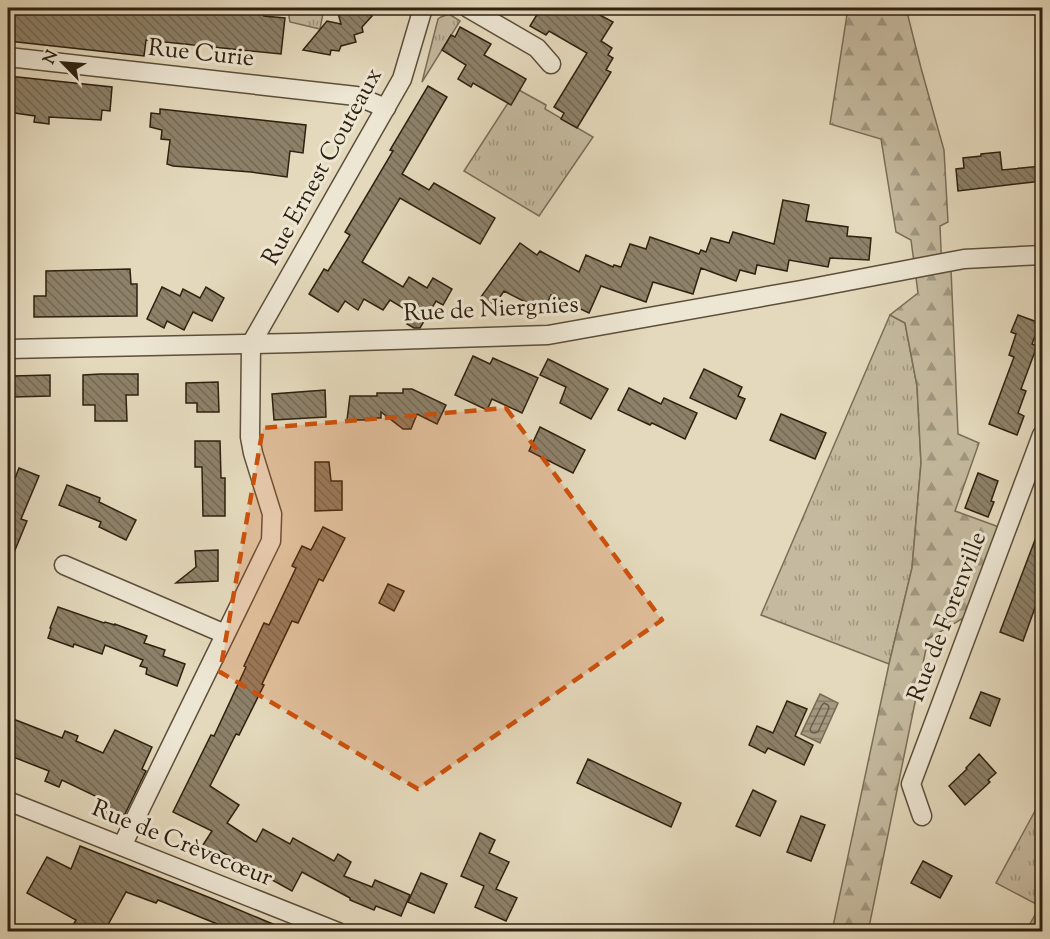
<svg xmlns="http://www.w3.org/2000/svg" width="1050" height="939" font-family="'Sorts Mill Goudy',serif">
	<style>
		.grass { fill: url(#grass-tufts); stroke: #7a6e58; stroke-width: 1.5 }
		.forest { fill: url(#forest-firs); stroke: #7a6e58; stroke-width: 1.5 }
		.water { fill: url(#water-rules); stroke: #766a54; stroke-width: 1.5 }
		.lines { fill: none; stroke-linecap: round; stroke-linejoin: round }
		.shore { stroke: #6a5e49; stroke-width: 1.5 }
		.building { fill: url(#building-back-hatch); stroke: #2f2110; stroke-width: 1.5 }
		.minor-casing { stroke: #5c4f3b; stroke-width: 21 }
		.minor { stroke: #ede6d3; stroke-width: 18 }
		.marked { fill: #cc510d; fill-opacity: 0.2; stroke: #cc510d; stroke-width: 4.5; stroke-dasharray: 12 8; stroke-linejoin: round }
		.labels { text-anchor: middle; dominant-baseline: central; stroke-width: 6; stroke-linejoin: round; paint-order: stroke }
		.street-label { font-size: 24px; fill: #2f2110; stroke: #ede6d3 }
	</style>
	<defs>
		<pattern id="grass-tufts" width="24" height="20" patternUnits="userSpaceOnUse" patternTransform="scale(1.5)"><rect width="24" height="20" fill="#c5ba9f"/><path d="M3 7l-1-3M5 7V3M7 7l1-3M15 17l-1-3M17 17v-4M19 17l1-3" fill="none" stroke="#a09780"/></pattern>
		<pattern id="forest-firs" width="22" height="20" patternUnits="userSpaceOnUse" patternTransform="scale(1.5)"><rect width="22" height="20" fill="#c5ba9f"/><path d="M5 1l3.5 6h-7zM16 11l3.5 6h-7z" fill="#a09780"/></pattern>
		<pattern id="water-rules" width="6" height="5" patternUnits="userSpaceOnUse" patternTransform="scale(1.5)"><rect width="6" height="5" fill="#a69a82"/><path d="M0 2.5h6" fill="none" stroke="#887d69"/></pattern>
		<pattern id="building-back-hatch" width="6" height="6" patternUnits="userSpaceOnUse" patternTransform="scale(1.5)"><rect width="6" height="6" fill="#8d8169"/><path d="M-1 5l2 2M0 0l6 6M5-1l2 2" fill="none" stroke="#746955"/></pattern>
	</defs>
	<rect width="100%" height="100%" fill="#e4d9bc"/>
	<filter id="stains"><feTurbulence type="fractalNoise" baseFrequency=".00333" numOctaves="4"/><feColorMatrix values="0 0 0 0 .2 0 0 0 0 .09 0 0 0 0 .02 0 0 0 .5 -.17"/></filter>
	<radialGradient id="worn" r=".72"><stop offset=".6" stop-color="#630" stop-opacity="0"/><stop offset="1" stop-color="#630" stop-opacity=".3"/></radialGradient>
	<!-- grass -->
	<g class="grass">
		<path d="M290 8H324L320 29 290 22 289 17Z"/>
		<path d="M449 14 460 21 422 82 438 19 441 17Z"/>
		<path d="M519 90 546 105 545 109 593 137 539 216 464 171 508 103Z"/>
		<path d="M890 315 905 323 917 386 921 463 912 568 889 664 761 615Z"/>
		<path d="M1042 798V931H1026L1040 906 996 883Z"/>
	</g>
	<!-- forest -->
	<path class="forest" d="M848 8H906L921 68 944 150 948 222 940 226 942 273 951 269 958 434 979 443 955 511 999 527 965 617 928 639 868 932 832 931 889 664 912 568 921 463 917 386 905 323 890 315 918 293 911 240 896 232 881 139 830 124Z"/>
	<!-- water -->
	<path class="water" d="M820 694 838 703 820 743 801 734Z"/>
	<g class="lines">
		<!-- shore -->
		<path class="shore" d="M824 703 828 705 829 708 818 732 814 733 811 732 810 729 822 705Z"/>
	</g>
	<!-- building -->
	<g class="building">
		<path d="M17 8 31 10 32 8H46V10L90 14V12L104 14V11L127 13 128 8H265L264 16 285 18 281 54 146 40 144 56 8 41V10L17 11Z"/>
		<path d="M349 8H364L372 16 362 27 363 32 354 35 356 42 341 46 339 51 331 50 330 55 303 50 327 21 341 24 338 13 346 11Z"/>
		<path d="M541 8H587L613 22 601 41 612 48 608 55 613 58 606 70 611 72 577 128 561 119 564 113 554 107 587 53 549 31 546 35 530 26Z"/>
		<path d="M460 27 491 44 484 55 526 79 511 105 473 83 471 87 458 79 466 65 442 50 451 35 455 37Z"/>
		<path d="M8 76 112 87 110 111 102 110 101 120 49 117V124L34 122 35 116 8 112Z"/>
		<path d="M428 86 447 97 402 174 429 190 434 183 495 218 480 244 400 198 362 262 403 287 409 277 427 288 433 278 452 289 443 305 436 301 420 328H414L407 324 418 304 414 301 408 311 390 300 383 310 364 299 358 310 345 301 338 312 309 294 324 269 328 271 350 235 345 232 393 151 390 150Z"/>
		<path d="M160 109 306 125 303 153 290 151 287 177 251 172 173 166 167 164 170 140 161 139 162 130 150 127 151 113 160 114Z"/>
		<path d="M1000 152 1002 170 1042 166V181L958 191 956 169 964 168 963 158 981 156V154Z"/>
		<path d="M783 200 809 205 806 221 848 227 847 236 871 238 869 260 830 258 828 267 789 260 787 271 757 265 755 274 740 270 736 281 701 268 693 294 653 282 646 302 601 286 589 313 551 295 543 311 504 291 491 310 478 301 520 243 537 255 540 251 579 272 586 255 613 267 614 265 621 267 630 244 646 249 650 237 699 254 701 250 706 252 711 238 729 243 733 232 774 244Z"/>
		<path d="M130 269 131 284H137V316L34 317V296H46V271Z"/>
		<path d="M162 287 180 296 183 289 200 298 206 287 224 298 212 321 193 312 184 330 167 321 164 328 147 319Z"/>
		<path d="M1018 315 1040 323 1032 344 1037 346 1021 389 1026 391 1018 413 1024 416 1017 435 989 424 1014 357 1009 355 1016 334 1011 332Z"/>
		<path d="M473 356 490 364 493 358 538 378 522 413 492 399 487 410 455 395Z"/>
		<path d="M548 359 608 389 591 419 560 403 566 387 540 375Z"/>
		<path d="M704 369 742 387 738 396 745 399 736 419 690 398Z"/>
		<path d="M101 374H138V395H126L127 421H95V405H83V375Z"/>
		<path d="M50 375V396L13 397V376Z"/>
		<path d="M218 382 219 412H197V403H186V383Z"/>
		<path d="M629 388 661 404 664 398 697 413 685 439 652 423 650 425 618 410Z"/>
		<path d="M403 389H412L446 405 437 424 417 414 411 429H403L381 412V418H369V420H347L350 396H377V393H403Z"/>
		<path d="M325 390 326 417 274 420 272 394Z"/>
		<path d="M781 414 826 433 815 459 770 440Z"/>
		<path d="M540 427 585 450 573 473 529 451Z"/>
		<path d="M195 441H220L221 478H225V516H203L202 467H195Z"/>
		<path d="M315 462H329L331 481H342V510L315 511Z"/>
		<path d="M19 468 39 476 21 519 27 521 8 567V496Z"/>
		<path d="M978 473 998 481 991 501 994 502 988 517 965 508Z"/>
		<path d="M67 485 100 498 99 502 136 520 126 540 99 527 101 522 59 505Z"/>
		<path d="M1041 524 1042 525V588L1023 641 1000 632Z"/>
		<path d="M323 527 345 538 323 581 319 579 298 623 292 621 262 684 264 685 239 735 236 734 210 786 239 805 227 823 256 842 263 829 290 844 293 838 334 861 338 854 351 862 344 876 372 887 375 880 410 895 401 916 376 906 374 910 350 900V898L302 872 292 891 220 851 216 857 201 848 212 831 173 812 211 735 214 736 246 667 244 666 264 623 269 625 296 568 292 566 302 546 311 550Z"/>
		<path d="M218 550V581L176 583 196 567 195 551Z"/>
		<path d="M388 584 404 591 394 611 379 603Z"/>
		<path d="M58 607 104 623 105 622 115 625V624L147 636 144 643 165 650 163 656 185 664 177 686 146 674 147 668 140 666 143 660 105 645 102 654 74 644 73 647 48 638 51 629 50 628Z"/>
		<path d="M981 692 1000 699 990 726 970 718Z"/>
		<path d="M787 701 807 709 795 736 813 745 804 765 768 748 765 753 749 745 757 726 773 733Z"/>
		<path d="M8 717 62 738 65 731 78 736 76 741 103 753 115 730 152 747 142 769 146 771 120 824 104 816 110 803 62 780 59 787 45 781 49 771 8 755Z"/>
		<path d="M979 754 996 773 988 780 990 782 965 805 949 786 967 769 966 768Z"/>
		<path d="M588 759 681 803 671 827 577 783Z"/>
		<path d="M753 790 776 801 760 836 736 826Z"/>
		<path d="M801 816 825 825 811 861 787 852Z"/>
		<path d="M480 833 495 840 489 853 509 862 496 889 517 898 506 921 475 907 484 886 461 876Z"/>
		<path d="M80 846 213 899 292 932H237L158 900 156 903 126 892 104 932H69L76 920 27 893 47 857 71 869Z"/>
		<path d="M923 861 952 876 940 898 911 883Z"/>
		<path d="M421 873 447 884 434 913 408 902Z"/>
	</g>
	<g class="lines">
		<!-- minor casing -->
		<g class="minor-casing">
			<g id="minor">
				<path d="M468 8 537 48 551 64"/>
				<path d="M8 57 356 96 386 108"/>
				<path d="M8 349 296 343 548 335 801 290 964 259 1042 255"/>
				<path d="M64 565 225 634"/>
				<path d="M8 801 338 932"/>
				<path d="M922 816 911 784 1042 435"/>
				<path d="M122 846 271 541 272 514 253 453 250 437 251 344 402 79 423 8"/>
			</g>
		</g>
		<!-- minor -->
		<use href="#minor" class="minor"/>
	</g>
	<!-- marked area -->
	<path class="marked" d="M506 408 662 620 418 789 220 672 263 428Z"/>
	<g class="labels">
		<!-- street labels -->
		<g class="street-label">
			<text transform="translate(201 54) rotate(6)">Rue Curie</text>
			<text transform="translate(323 167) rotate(-61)">Rue Ernest Couteaux</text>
			<text transform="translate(491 310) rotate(-3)">Rue de Niergnies</text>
			<text transform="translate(948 617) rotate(-69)">Rue de Forenville</text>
			<text transform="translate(182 844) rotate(22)">Rue de Crèvecœur</text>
		</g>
	</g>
	<!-- margin -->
	<rect width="1050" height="939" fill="none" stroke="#e4d9bc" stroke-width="30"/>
	<rect x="9" y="9" width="1032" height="921" fill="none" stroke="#2f2110" stroke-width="3"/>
	<rect x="15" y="15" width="1020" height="909" fill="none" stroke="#2f2110" stroke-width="1.5"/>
	<!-- north arrow -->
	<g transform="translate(63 63) rotate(295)" stroke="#ede6d3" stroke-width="4.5" paint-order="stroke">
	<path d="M0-4.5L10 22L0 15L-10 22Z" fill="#2f2110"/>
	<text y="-9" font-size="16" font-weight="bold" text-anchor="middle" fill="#2f2110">N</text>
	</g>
	<rect width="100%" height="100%" filter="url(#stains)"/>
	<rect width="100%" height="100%" fill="url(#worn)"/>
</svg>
